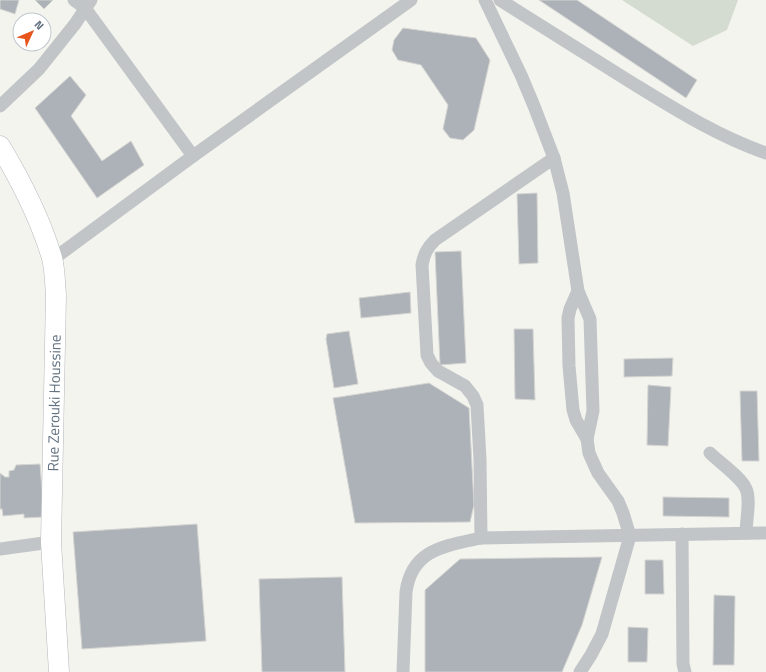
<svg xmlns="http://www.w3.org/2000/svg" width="766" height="672" font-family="'Titillium Web',sans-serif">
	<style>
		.green { fill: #d4dbd0 }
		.building { fill: #acb2b8; stroke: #d5d5d2 }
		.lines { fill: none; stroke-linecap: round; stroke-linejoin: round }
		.primary-casing { stroke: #b4b8bc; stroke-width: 21 }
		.minor { stroke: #c1c5c8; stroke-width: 13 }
		.primary { stroke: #fff; stroke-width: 20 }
		.labels { text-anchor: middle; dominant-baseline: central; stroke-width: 4; stroke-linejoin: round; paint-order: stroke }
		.street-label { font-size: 15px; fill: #627281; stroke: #fff }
	</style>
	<rect width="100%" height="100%" fill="#f4f4ef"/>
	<!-- green -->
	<path class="green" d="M622 0H738L727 30 693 46Z"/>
	<!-- building -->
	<g class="building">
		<path d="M0 0H19L15 14 0 9Z"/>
		<path d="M35 0H53L44 9Z"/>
		<path d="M539 0H577L697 80 686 98Z"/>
		<path d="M40 17V20H20V27L19 19Z"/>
		<path d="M403 28 476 38 490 60 474 130 463 140 450 138 443 129 448 105 421 65 398 60 392 50 394 40Z"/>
		<path d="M70 76 86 95 71 116 102 161 131 141 144 165 97 198 35 108Z"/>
		<path d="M537 193 538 263 519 264 517 194Z"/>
		<path d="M461 251 466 363 440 365 435 252Z"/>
		<path d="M410 292 411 313 361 318 359 298Z"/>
		<path d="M514 329H533L535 400 515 399Z"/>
		<path d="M349 331 358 384 334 388 326 339 327 334Z"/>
		<path d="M673 358 672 376 624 377V359Z"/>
		<path d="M429 383 469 408 474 505 470 522 355 523 333 398Z"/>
		<path d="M648 385 671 387 668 446 647 445Z"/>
		<path d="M740 391H757L759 461H742Z"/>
		<path d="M40 464 44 517 24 518V514L3 516 2 509H0V473L5 477H9V471L14 470 16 465Z"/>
		<path d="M663 497 729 498V517L663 516Z"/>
		<path d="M197 524 206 641 82 649 73 532Z"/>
		<path d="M602 557 582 625 562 672H425V590L460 559Z"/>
		<path d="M645 560H663L664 594H645Z"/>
		<path d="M342 577 345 672H262L259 579Z"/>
		<path d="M714 595 735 596 734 665H713Z"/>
		<path d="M628 627 648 628 647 662H628Z"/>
	</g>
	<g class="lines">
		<!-- primary casing -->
		<g class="primary-casing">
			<path id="primary" d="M0 146C21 181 40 218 52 258 55 270 55 284 56 295L51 542 59 672"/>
		</g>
		<!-- minor -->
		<g class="minor">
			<path d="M74 0 85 8 193 156"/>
			<path d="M485 0 521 75 534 106 554 158 563 193 578 291 590 319 593 411 587 439"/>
			<path d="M500 0C543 27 586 54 629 81 673 108 717 136 766 153"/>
			<path d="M0 106 39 69 75 24 91 0"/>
			<path d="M52 260 193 156 411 0"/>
			<path d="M578 291 570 309 568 318 569 366 573 410 576 420 587 439 589 453 593 462 598 473 618 501 623 513 630 536 602 634 591 655 580 672"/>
			<path d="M710 453C719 462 742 478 746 489 751 499 746 522 746 533"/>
			<path d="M682 534 683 664 685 672"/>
			<path d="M481 538 480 459 477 405 473 396 465 386 438 371 431 363 427 355 422 265C424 254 427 248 435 240L554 158"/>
			<path d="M0 549 51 542"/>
			<path d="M403 672 406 592C412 549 445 546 481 538L766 533"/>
		</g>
		<!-- primary -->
		<use href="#primary" class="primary"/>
	</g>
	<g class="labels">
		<!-- street labels -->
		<g class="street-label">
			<text transform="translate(54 403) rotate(-89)">Rue Zerouki Houssine</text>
		</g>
	</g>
	<!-- north arrow -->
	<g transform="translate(32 32) rotate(46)"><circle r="19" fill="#ffffff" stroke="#c0c7cd"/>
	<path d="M0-3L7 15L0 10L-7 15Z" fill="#e7541c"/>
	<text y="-6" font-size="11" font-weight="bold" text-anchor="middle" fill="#627281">N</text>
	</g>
</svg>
